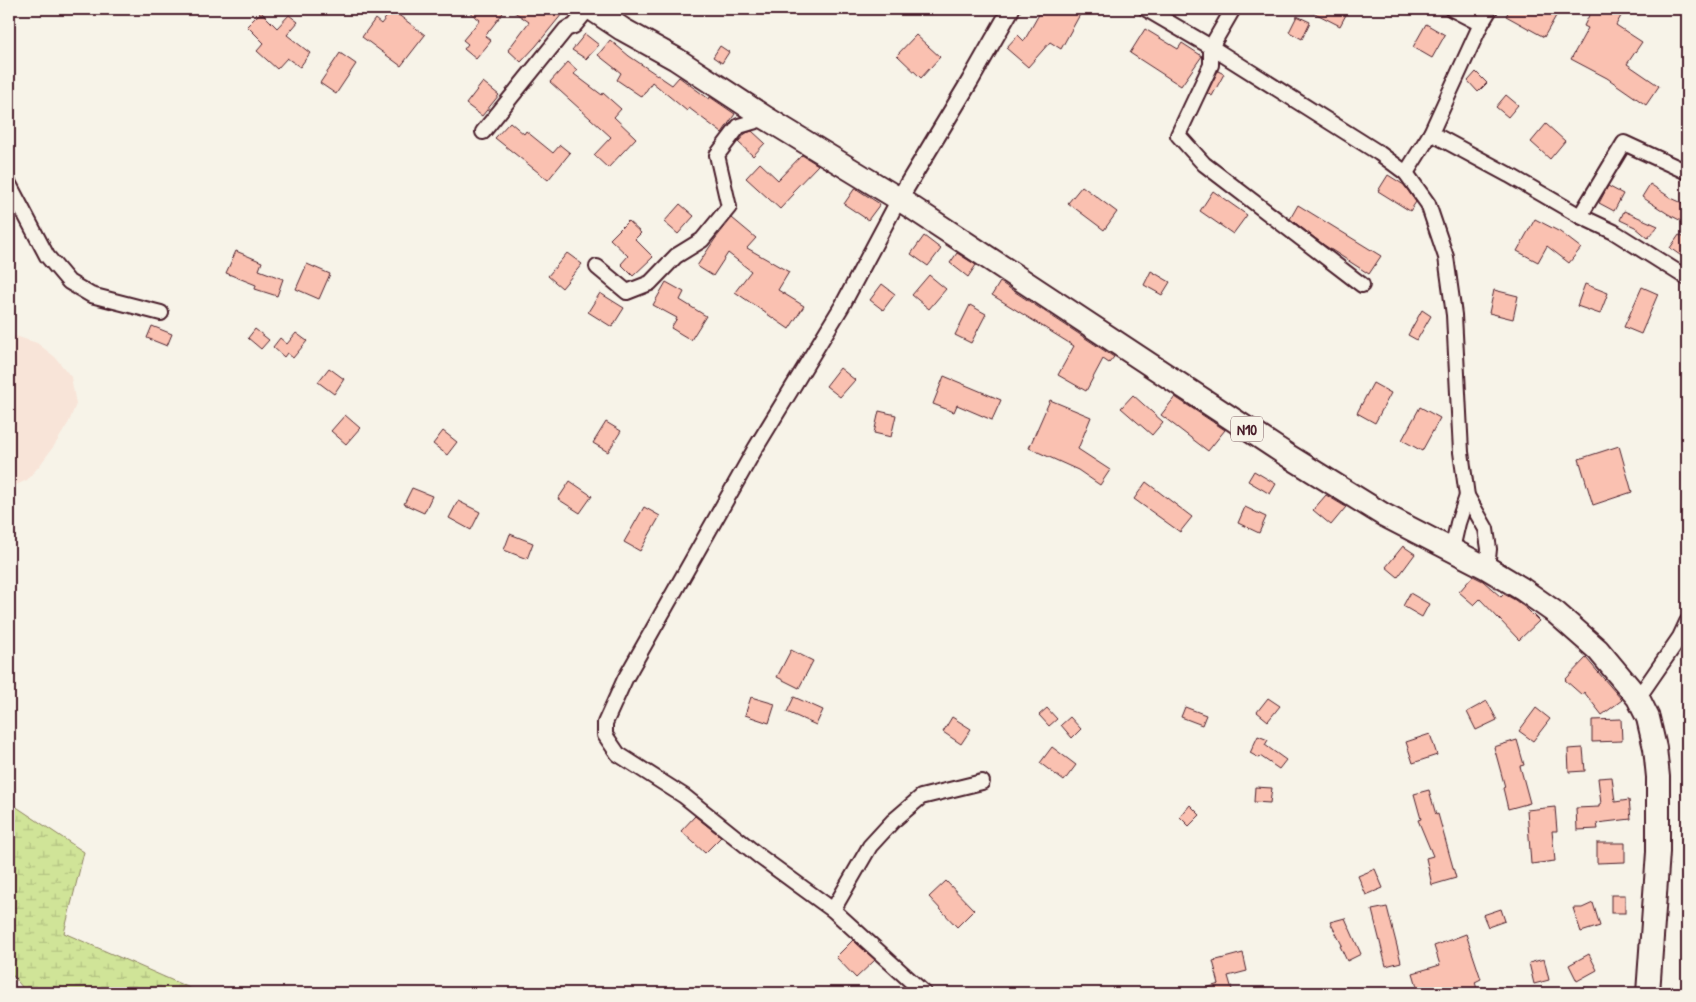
<svg xmlns="http://www.w3.org/2000/svg" width="1696" height="1002" font-family="'Patrick Hand',sans-serif">
	<style>
		.built { fill: #f8e4d8 }
		.wetland { fill: url(#wetland-marsh); stroke: #8d8262 }
		.building { fill: #fac1b1; stroke: #4a1f2b }
		.lines { fill: none; stroke-linecap: round; stroke-linejoin: round }
		.minor-casing { stroke: #4a1f2b; stroke-width: 18 }
		.tertiary-casing { stroke: #4a1f2b; stroke-width: 20 }
		.trunk-casing { stroke: #4a1f2b; stroke-width: 26 }
		.minor { stroke: #f7f3e8; stroke-width: 14 }
		.tertiary { stroke: #f7f3e8; stroke-width: 16 }
		.trunk { stroke: #f7f3e8; stroke-width: 22 }
		.labels { text-anchor: middle; dominant-baseline: central; stroke-width: 4; stroke-linejoin: round; paint-order: stroke }
		.shield { fill: #f7f3e8; stroke: #7e5f64; stroke-width: 1 }
		.shield-label { font-size: 15px; font-weight: bold; fill: #4a1f2b }
	</style>
	<defs>
		<pattern id="wetland-marsh" width="20" height="14" patternUnits="userSpaceOnUse" patternTransform="scale(1.25)"><rect width="20" height="14" fill="#d0e498"/><path d="M1 5h8M5 5V1M11 12h8M15 12V8" fill="none" stroke="#b4c383"/></pattern>
	</defs>
	<rect width="100%" height="100%" fill="#f7f3e8"/>
	<filter id="ink" filterUnits="userSpaceOnUse"><feTurbulence type="fractalNoise" baseFrequency=".02" numOctaves="2"/><feDisplacementMap in="SourceGraphic" scale="10" xChannelSelector="R" yChannelSelector="G"/><feConvolveMatrix kernelMatrix="1 2 1 2 8 2 1 2 1" color-interpolation-filters="sRGB"/></filter>
	<g filter="url(#ink)">
		<!-- built -->
		<path class="built" d="M9 334 37 343 55 357 71 377 76 404 69 422 56 443 40 465 27 480 14 486H9Z"/>
		<!-- wetland -->
		<path class="wetland" d="M9 802 84 852 64 933 201 993H27L9 971Z"/>
		<!-- building -->
		<g class="building">
			<path d="M465 9H506L485 36 491 41 476 59 464 49 468 44 463 40 480 20Z"/>
			<path d="M510 9H555L562 14 536 46 521 62 508 50 529 22Z"/>
			<path d="M1042 9H1083L1061 49 1050 42 1028 67 1006 48 1018 35 1024 41Z"/>
			<path d="M1307 9H1349L1340 26Z"/>
			<path d="M1510 9H1560L1544 37 1506 16Z"/>
			<path d="M1592 9H1606L1621 16 1616 25 1642 42 1627 64 1659 86 1646 105 1607 78 1571 59 1588 28 1584 26Z"/>
			<path d="M392 10 425 35 401 66 362 37 375 19 381 24Z"/>
			<path d="M261 12 277 28 289 15 298 22 287 35 310 53 300 67 287 58 277 69 257 51 264 43 247 26Z"/>
			<path d="M1297 16 1310 22 1302 39 1289 32Z"/>
			<path d="M1426 24 1445 35 1432 58 1413 47Z"/>
			<path d="M1145 29 1178 49 1182 43 1202 56 1181 86 1130 53Z"/>
			<path d="M585 34 599 45 586 59 572 50Z"/>
			<path d="M916 35 940 57 921 78 897 55Z"/>
			<path d="M610 40 629 56 672 85 679 77 709 99 710 97 735 114 722 133 689 108 687 111 652 82 642 97 617 80 621 73 598 55Z"/>
			<path d="M720 46 729 52 722 63 713 57Z"/>
			<path d="M340 53 356 64 336 94 320 83Z"/>
			<path d="M568 62 577 70 574 74 602 95 603 93 621 109 614 117 636 138 608 168 594 155 611 137 550 82Z"/>
			<path d="M1218 71 1224 74 1212 96 1207 93Z"/>
			<path d="M1476 72 1487 83 1478 92 1468 81Z"/>
			<path d="M483 82 499 95 482 116 466 104Z"/>
			<path d="M1506 95 1518 105 1508 117 1496 107Z"/>
			<path d="M510 122 524 134 526 131 553 153 560 145 570 153 548 180 495 138Z"/>
			<path d="M1546 124 1565 141 1550 159 1531 142Z"/>
			<path d="M752 131 765 143 753 156 738 142 746 133Z"/>
			<path d="M802 155 818 165 792 192 794 194 780 209 746 178 760 163 778 180Z"/>
			<path d="M1388 175 1404 185 1416 202 1410 211 1378 191Z"/>
			<path d="M1650 184 1671 198 1687 205V224L1668 214 1642 197Z"/>
			<path d="M1082 186 1117 212 1104 230 1068 203Z"/>
			<path d="M1608 186 1623 194 1614 211 1599 203Z"/>
			<path d="M855 188 880 204 868 220 844 204Z"/>
			<path d="M1213 191 1247 215 1233 234 1200 211Z"/>
			<path d="M680 204 694 216 678 234 664 222Z"/>
			<path d="M1298 205 1381 256 1369 274 1324 245 1290 219Z"/>
			<path d="M1624 211 1658 226 1648 238 1635 227 1620 220Z"/>
			<path d="M732 218 756 238 747 248 789 272 778 290 804 306 789 329 735 292 751 271 728 253 713 276 697 266 715 239Z"/>
			<path d="M1535 219 1560 232 1581 248 1569 263 1547 246 1538 262 1517 251Z"/>
			<path d="M628 221 641 233 635 239 653 257 633 276 621 264 628 256 610 239Z"/>
			<path d="M1679 235 1687 239V260L1670 248Z"/>
			<path d="M924 236 941 249 928 266 911 254Z"/>
			<path d="M236 251 262 262 259 270 283 279 277 296 255 289 256 285 226 273Z"/>
			<path d="M567 253 582 264 562 288 548 276Z"/>
			<path d="M957 253 976 265 968 277 950 263Z"/>
			<path d="M307 264 330 274 319 299 296 289Z"/>
			<path d="M1151 271 1170 282 1162 295 1144 285Z"/>
			<path d="M929 275 946 289 929 309 912 295Z"/>
			<path d="M666 282 684 292 680 300 706 316 691 340 671 328 677 318 653 305Z"/>
			<path d="M1000 282 1114 357 1109 363 1103 359 1086 391 1058 375 1074 346 992 295Z"/>
			<path d="M882 284 895 294 883 310 870 300Z"/>
			<path d="M1585 284 1608 293 1600 314 1577 306Z"/>
			<path d="M1642 287 1658 294 1641 334 1624 327Z"/>
			<path d="M1494 290 1518 296 1513 319 1489 313Z"/>
			<path d="M600 293 624 308 612 327 588 312Z"/>
			<path d="M970 305 986 314 971 343 955 335Z"/>
			<path d="M1422 310 1431 316 1417 340 1408 335Z"/>
			<path d="M152 326 172 334 167 346 147 338Z"/>
			<path d="M255 329 269 340 261 349 248 338Z"/>
			<path d="M296 333 307 341 293 358 287 353 284 357 273 347 280 338 287 344Z"/>
			<path d="M329 368 344 379 334 394 318 382Z"/>
			<path d="M840 368 855 380 840 397 826 386Z"/>
			<path d="M944 376 1001 400 992 420 957 405 954 412 933 404Z"/>
			<path d="M1373 383 1391 393 1375 423 1357 413Z"/>
			<path d="M1133 395 1163 422 1152 435 1121 408Z"/>
			<path d="M1175 397 1225 430 1208 451 1161 415Z"/>
			<path d="M1050 400 1091 417 1078 449 1110 470 1100 485 1078 470 1029 448Z"/>
			<path d="M1420 407 1440 418 1422 451 1402 440Z"/>
			<path d="M879 411 896 415 891 437 874 433Z"/>
			<path d="M345 415 360 428 346 444 331 431Z"/>
			<path d="M606 422 621 431 608 452 593 443Z"/>
			<path d="M443 431 457 442 447 455 433 444Z"/>
			<path d="M1619 446 1632 492 1593 505 1579 459Z"/>
			<path d="M1254 471 1276 484 1270 494 1248 481Z"/>
			<path d="M570 481 592 496 580 513 558 499Z"/>
			<path d="M1146 482 1192 517 1180 532 1134 499Z"/>
			<path d="M412 488 432 496 424 513 404 504Z"/>
			<path d="M1326 495 1346 507 1331 525 1313 510Z"/>
			<path d="M458 501 480 512 471 530 449 518Z"/>
			<path d="M644 507 660 516 640 551 624 542Z"/>
			<path d="M1245 507 1266 517 1259 533 1238 523Z"/>
			<path d="M510 534 533 543 527 559 504 550Z"/>
			<path d="M1403 546 1415 554 1398 577 1386 567Z"/>
			<path d="M1473 576 1483 581 1501 597 1504 594 1515 600 1527 609 1539 621 1519 640 1480 599 1474 605 1459 592Z"/>
			<path d="M1410 593 1429 604 1422 617 1403 606Z"/>
			<path d="M791 650 813 661 799 688 777 677Z"/>
			<path d="M1586 658 1622 700 1602 715 1584 692 1582 695 1565 680Z"/>
			<path d="M751 697 775 704 769 723 745 715Z"/>
			<path d="M794 697 823 710 816 725 787 712Z"/>
			<path d="M1268 698 1280 706 1268 721 1257 712Z"/>
			<path d="M1487 701 1497 720 1476 730 1467 712Z"/>
			<path d="M1185 707 1206 715 1202 725 1181 717Z"/>
			<path d="M1047 708 1057 719 1049 726 1039 715Z"/>
			<path d="M1536 708 1550 719 1533 741 1519 731Z"/>
			<path d="M952 717 971 729 961 744 943 732Z"/>
			<path d="M1070 717 1081 729 1072 738 1061 725Z"/>
			<path d="M1621 719 1622 741 1592 742V720Z"/>
			<path d="M1430 734 1437 755 1413 763 1406 742Z"/>
			<path d="M1258 736 1268 740 1265 745 1286 760 1279 769 1260 756 1259 758 1250 753Z"/>
			<path d="M1517 740 1524 765 1520 766 1530 803 1508 809 1503 788 1505 787 1494 747Z"/>
			<path d="M1052 747 1076 765 1064 781 1040 763Z"/>
			<path d="M1583 748 1585 771 1569 772 1568 749Z"/>
			<path d="M1612 777 1615 802 1629 800 1631 819 1597 823 1598 829 1577 830 1576 808 1599 807V804H1601L1598 778Z"/>
			<path d="M1255 787 1272 788 1270 803 1254 802Z"/>
			<path d="M1429 790 1436 815 1438 814 1456 878 1432 885 1426 858 1433 856 1418 820 1421 819 1414 794Z"/>
			<path d="M1190 805 1200 815 1189 826 1180 817Z"/>
			<path d="M1555 807 1557 831H1552L1555 861 1531 864 1527 810Z"/>
			<path d="M695 816 721 837 705 853 681 831Z"/>
			<path d="M1597 843H1625V862L1597 863Z"/>
			<path d="M1375 869 1383 888 1366 895 1358 876Z"/>
			<path d="M946 881 974 910 957 927 929 897Z"/>
			<rect x="1611" y="895" width="14" height="18"/>
			<path d="M1593 903 1600 926 1581 932 1573 908H1582Z"/>
			<path d="M1387 907 1401 962 1386 966 1372 910Z"/>
			<path d="M1501 909 1505 921 1488 927 1483 915Z"/>
			<path d="M1345 918 1361 954 1347 961 1340 946 1342 945 1330 922Z"/>
			<path d="M1466 934 1481 979 1475 982 1478 993H1419L1413 973 1440 965 1434 946Z"/>
			<path d="M853 940 875 960 856 978 836 957Z"/>
			<path d="M1243 953 1247 971 1228 976 1233 993H1200V990L1219 984 1213 961Z"/>
			<path d="M1589 954 1597 970 1577 981 1569 965Z"/>
			<path d="M1544 959 1549 980 1534 984 1529 963Z"/>
		</g>
		<g class="lines">
			<!-- minor casing -->
			<g class="minor-casing">
				<g id="minor">
					<path d="M1146 9 1211 47 1379 153 1406 173 1428 204 1446 257 1454 315 1461 452 1467 496 1486 529 1489 549 1487 568"/>
					<path d="M1233 9 1211 47V65L1178 135 1204 164 1362 285"/>
					<path d="M1452 9 1481 24"/>
					<path d="M483 132 566 29 574 26 588 9"/>
					<path d="M1431 133 1481 24 1490 9"/>
					<path d="M1406 173 1431 133 1509 175 1580 216 1614 232 1687 278"/>
					<path d="M9 184 47 256 69 282 91 295 161 313"/>
					<path d="M899 199 842 306 755 449 625 679 605 723V735L618 754 684 796 759 856 833 910 924 993"/>
					<path d="M1580 216 1624 143 1687 172"/>
					<path d="M597 267 627 292 650 283 676 256 702 240 729 207 717 155 739 126 766 118"/>
					<path d="M1452 549 1458 523 1467 496"/>
					<path d="M1638 698 1680 637 1687 622"/>
					<path d="M833 910 870 846 893 821 921 797 982 782"/>
				</g>
			</g>
			<!-- tertiary casing -->
			<g class="tertiary-casing">
				<path id="tertiary" d="M899 199 970 81 1011 9"/>
			</g>
			<!-- trunk casing -->
			<g class="trunk-casing">
				<path id="trunk" d="M592 9 622 29 676 59 766 118 899 199 1287 455 1384 515 1487 568 1522 589 1556 613 1598 650 1638 698 1648 718 1655 748 1658 777V852L1648 993"/>
			</g>
			<!-- minor -->
			<use href="#minor" class="minor"/>
			<!-- tertiary -->
			<use href="#tertiary" class="tertiary"/>
			<!-- trunk -->
			<use href="#trunk" class="trunk"/>
		</g>
	</g>
	<g class="labels">
		<!-- shield labels -->
		<rect class="shield" x="1231" y="416.5" width="32" height="25" rx="4"/>
		<g class="shield-label">
			<text x="1247" y="429">N10</text>
		</g>
	</g>
	<!-- margin -->
	<rect width="1696" height="1002" fill="none" stroke="#f7f3e8" stroke-width="30"/>
	<rect x="15" y="15" width="1666" height="972" fill="none" stroke="#4a1f2b" stroke-width="2" filter="url(#ink)"/>
</svg>
